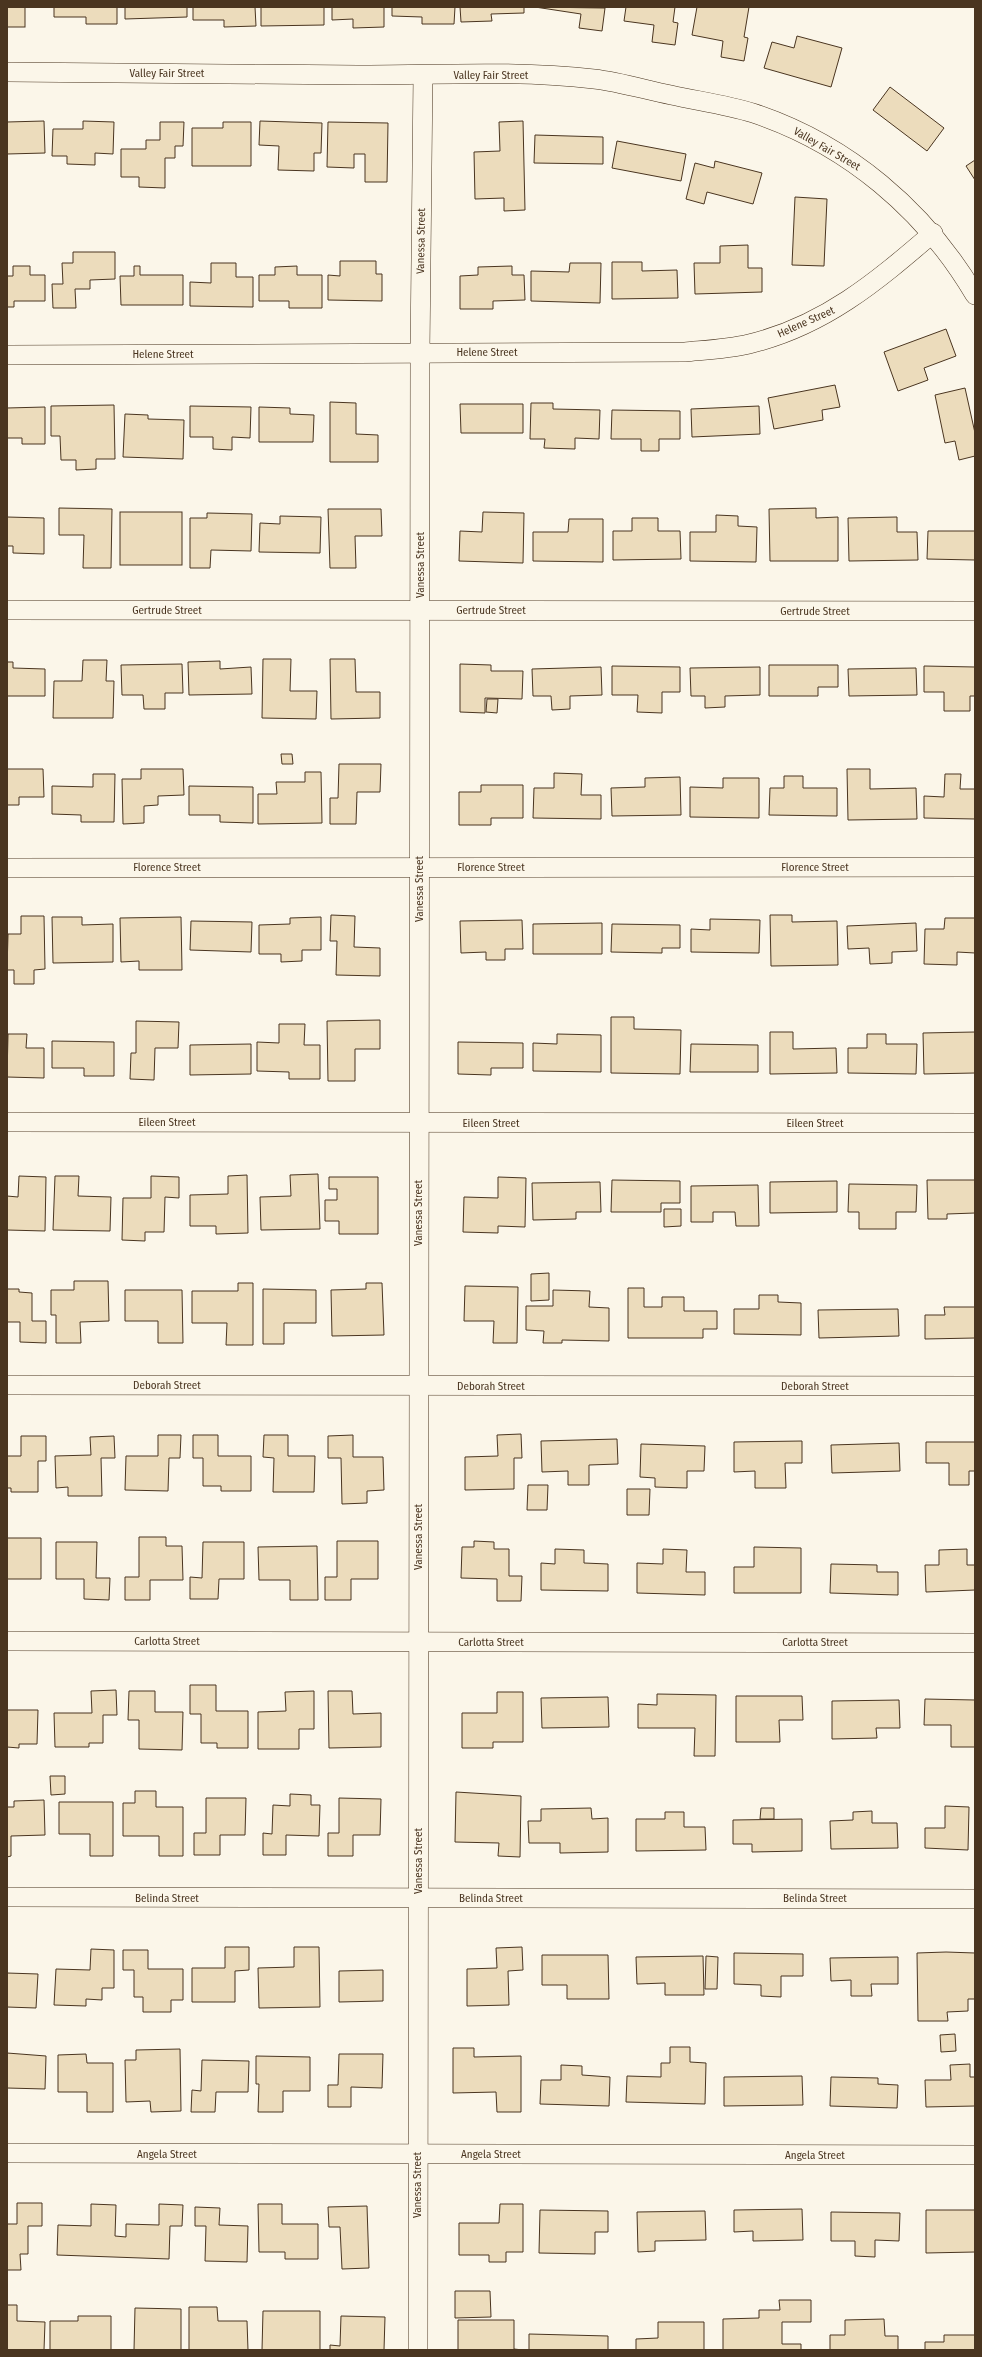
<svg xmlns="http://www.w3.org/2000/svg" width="982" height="2357" font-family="'Fira Sans Condensed',sans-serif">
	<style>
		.building { fill: #ecdcbc; stroke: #4a3520 }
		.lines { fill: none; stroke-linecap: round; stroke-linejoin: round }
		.street-casing { stroke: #4a3520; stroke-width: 20 }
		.street { stroke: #fbf6e9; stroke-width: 19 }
		.labels { text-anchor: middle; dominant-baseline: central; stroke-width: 3; stroke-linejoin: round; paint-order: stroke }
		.street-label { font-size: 11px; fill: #4a3520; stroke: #fbf6e9 }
	</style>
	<rect width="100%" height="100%" fill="#fbf6e9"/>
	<!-- building -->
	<g class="building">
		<rect x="7" y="7" width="18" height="20"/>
		<path d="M54 7H117V24H86V17H54Z"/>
		<path d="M125 7H187V17L125 19Z"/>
		<path d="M193 7H255L256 26 224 27V20H193Z"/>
		<path d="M261 7H324V25L261 26Z"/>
		<path d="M332 7H384V27L353 28V19L332 20Z"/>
		<path d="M392 7H455L454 24H422V17L392 16Z"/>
		<path d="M460 7H524V13L491 14 492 21 461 22Z"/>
		<path d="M535 7 605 8 602 31 579 28 581 14Z"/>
		<path d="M626 7H675L673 22 678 23 675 45 652 42 654 25 624 21Z"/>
		<path d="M697 7H749L744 37 748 38 744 61 721 57 723 41 692 35Z"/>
		<path d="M797 36 842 48 831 87 764 68 772 42 794 48Z"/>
		<path d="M890 87 944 128 927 151 873 110Z"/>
		<path d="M44 121 45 153 7 154V122Z"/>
		<path d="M83 121 114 122 113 154 95 153V165L67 164V156H52L53 129H83Z"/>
		<path d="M260 121 322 123 321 153H314V171L278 170 279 146 259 145Z"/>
		<path d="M523 121 525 210 504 211V198L475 199 474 152 500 151 499 122Z"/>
		<path d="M160 122H184L183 146H175V158H165V188L139 187V177H121V149H146V140H160Z"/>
		<path d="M223 122H251V166H192V128H223Z"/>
		<path d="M328 122 388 123 387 182H365V154H354V168L327 167Z"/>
		<path d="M535 135 603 137V164L534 163Z"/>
		<path d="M617 141 686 154 681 181 612 168Z"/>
		<path d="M975 160V180L966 166Z"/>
		<path d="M715 161 762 173 753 204 707 192 704 204 686 199 695 163 714 168Z"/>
		<path d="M795 197 827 199 824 266 792 265Z"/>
		<path d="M748 245V268H762V292L695 294 694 263H720V246Z"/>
		<path d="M73 252H115V279L90 280V289H75L76 308H53L52 284H63L62 263H73Z"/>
		<path d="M340 261H376V274H382V301L328 300V275L340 276Z"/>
		<path d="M612 262H642V271L677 270 678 298 612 299Z"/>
		<path d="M211 263H236V277H253V307L190 306V282L211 283Z"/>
		<path d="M570 263H601L600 303 531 301V271L569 272Z"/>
		<path d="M13 266H30V275H45V301H14V307H7V276H13Z"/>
		<path d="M134 266H140V275H183V305H121L120 276H134Z"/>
		<path d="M297 266V275H322V308H289V301H259V275H275V267Z"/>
		<path d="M512 266V275H524L525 300 493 301V309H460V276L478 275V267Z"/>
		<path d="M946 329 956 356 924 368 928 380 898 391 884 352Z"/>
		<path d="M835 385 840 407 822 410 823 420 774 429 768 398Z"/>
		<path d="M965 388 975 433V456L959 460 955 441 945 443 935 395Z"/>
		<path d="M330 402 356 403V434L378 435V462H330Z"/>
		<path d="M531 403H553V409L600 410 599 439 575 438V449L544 448 545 439H530Z"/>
		<path d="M460 404H523V433H461Z"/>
		<path d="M114 405 115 459H96V469L76 470V460H61L60 436H51V406Z"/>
		<path d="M190 406 251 407 250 438 232 437V450L213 449V437H190Z"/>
		<path d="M759 406 760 434 692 437 691 409Z"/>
		<path d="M45 407V444H22V438H7V408Z"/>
		<path d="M259 407 290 408V414L314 415 313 442H259Z"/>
		<path d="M612 410 680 411V439H659V451H641V439H611Z"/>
		<path d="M125 414 148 415V419L184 420 183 459 123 457Z"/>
		<path d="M59 508 112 509 111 568H83L84 535H59Z"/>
		<path d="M816 508V518L838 517V561H770L769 509Z"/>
		<path d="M328 509H381L382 536H355L356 568H330Z"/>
		<rect x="120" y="512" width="62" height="53"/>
		<path d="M483 512 524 513 523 563 459 561 460 531 482 532Z"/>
		<path d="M207 513 252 514 251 551 211 550 210 568H190V518H207Z"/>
		<path d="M716 515 738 516V526L757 527 756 562 690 561V532H716Z"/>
		<path d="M280 516 321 517 320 553 259 552 260 523 280 524Z"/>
		<path d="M7 517 44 518V554L13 553V546H7Z"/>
		<path d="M897 517V532H917L918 560 849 561 848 518Z"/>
		<path d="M632 518H658V531H680L681 559 613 560V531H632Z"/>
		<path d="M569 519H603V562L533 561V532H568Z"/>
		<path d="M928 531H975V560L927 559Z"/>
		<path d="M263 659H291L290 691H317L316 719 262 718Z"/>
		<path d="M330 659H355L356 692H380V718L331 719Z"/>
		<path d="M83 660H107L106 681H114L113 718H53L54 681H82Z"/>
		<path d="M220 661V669L251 667 252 694 189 695 188 662Z"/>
		<path d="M7 662H13V668L45 669V696H7Z"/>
		<path d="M182 664 183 693H165V709H144L143 695H122L121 665Z"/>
		<path d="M460 664 491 665V671H523L522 699 485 698V713L460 712Z"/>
		<path d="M769 665H838V687H818V696H769Z"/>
		<path d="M612 666 680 667V692H662V713L637 712 638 695H612Z"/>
		<path d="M924 666 975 667V696H970V711H944V692H924Z"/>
		<path d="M601 667 602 695 570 696V709L552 710 551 696H533L532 669Z"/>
		<path d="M760 667V695L725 696V707L705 708V696H691L690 668Z"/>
		<path d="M916 668 917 695 849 696 848 669Z"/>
		<path d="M487 699H498L497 713 486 712Z"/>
		<path d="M281 754H292L293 764H282Z"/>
		<path d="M339 764H381L380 792H357L356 824H330V798H338Z"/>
		<path d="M7 769H43L44 797H19V805H7Z"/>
		<path d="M141 769H183L184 795 158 796V805L144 806V823L123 824 122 779H141Z"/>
		<path d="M847 769H870V789L916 788 917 819 848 820Z"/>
		<path d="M305 772H321L322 823 258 824V794H277L276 782H305Z"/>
		<path d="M554 773 582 774 581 795H601V819L533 818 534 788H554Z"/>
		<path d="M93 774H115L114 822H81V815L52 814V786L93 787Z"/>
		<path d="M945 774H961L960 789H975V819L924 818V796L944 797Z"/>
		<path d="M784 776H803V788H837V816L769 815 770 788H784Z"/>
		<path d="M680 777 681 815 612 816 611 788 645 787V778Z"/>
		<path d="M723 778H759V818L690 817V787L723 788Z"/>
		<path d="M481 785H523V818H491V825H459V792H481Z"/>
		<path d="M189 786 253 787V823L220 822V815H189Z"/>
		<path d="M331 915 355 916 354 947 380 948V976L336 975 337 941H330Z"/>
		<path d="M770 915H792V922L837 921 838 965 771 966Z"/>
		<path d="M21 916H44L45 969 34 970V984H14V970H7L8 934H21Z"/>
		<path d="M52 917H82V925L113 924V962L53 963Z"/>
		<path d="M181 917 182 970H139V961L121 962 120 918Z"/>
		<path d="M321 917V950H302V961L281 962V954H259V925L290 924V918Z"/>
		<path d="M945 918H975V953L957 952V965L924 964 925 929H944Z"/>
		<path d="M710 919 760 920 759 953 691 952V929L710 930Z"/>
		<path d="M522 920 523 949H505V960H486V952L461 953 460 921Z"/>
		<path d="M191 921 252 922 251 952 190 950Z"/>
		<path d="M602 923V954H533V924Z"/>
		<path d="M916 923 917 951 892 952V963L870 964 869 948 848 949 847 926Z"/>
		<path d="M612 924 680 925V948H662V953L611 952Z"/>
		<path d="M611 1017H634V1029L681 1030 680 1074 611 1073Z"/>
		<path d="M380 1020V1049H355V1081H328L327 1021Z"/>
		<path d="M136 1021 179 1022 178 1048H155L154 1080 130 1079 131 1053H136Z"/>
		<path d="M279 1024H305L304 1045H320V1079H289V1072L257 1071V1042L279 1043Z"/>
		<path d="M770 1032H793V1049L836 1048 837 1073 770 1074Z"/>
		<path d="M975 1032V1073L924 1074 923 1033Z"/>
		<path d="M8 1034H27L26 1048H44V1078L7 1077Z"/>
		<path d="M557 1034 601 1035V1072L533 1071V1043L557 1044Z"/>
		<path d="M867 1034H886V1044H917L916 1074 848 1073V1048H867Z"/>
		<path d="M52 1041 114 1042V1076H84V1068H52Z"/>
		<path d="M458 1042 523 1043V1068H491V1075L458 1074Z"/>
		<path d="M251 1044V1074L190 1075V1045Z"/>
		<path d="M691 1044 758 1045V1072H690Z"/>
		<path d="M318 1174 320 1229 261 1230 260 1197 291 1196 290 1175Z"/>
		<path d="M247 1175 248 1233 216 1234V1226H190V1195L228 1194V1176Z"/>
		<path d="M19 1176 46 1177 45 1231 7 1230V1196L18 1197Z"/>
		<path d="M55 1176H79L78 1196 111 1197 110 1231 53 1230Z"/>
		<path d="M151 1176 179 1177V1198L165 1197 164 1232H145V1241L122 1240 123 1198H151Z"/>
		<path d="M329 1177H378V1234H339V1221H325V1200H337V1189H329Z"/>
		<path d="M498 1177 526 1178 525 1227 498 1226V1233L463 1232 464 1197 498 1198Z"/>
		<path d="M612 1180 680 1181V1203H661V1212H611Z"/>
		<path d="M927 1180H975V1213L947 1214V1219H928Z"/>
		<path d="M837 1181V1212L770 1213V1182Z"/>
		<path d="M600 1182 601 1212H576V1219L533 1220 532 1183Z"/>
		<path d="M849 1184 917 1185 916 1212H896V1229H859V1212H848Z"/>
		<path d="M758 1185 759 1226H736L735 1212H713V1222H691V1186Z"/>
		<path d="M664 1209H681V1226L664 1227Z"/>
		<path d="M549 1273V1300L531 1301V1274Z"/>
		<path d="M74 1281H108L109 1321 80 1322 81 1343H56V1315H51V1290H74Z"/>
		<path d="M238 1283H253V1345H226L227 1323H192V1291H238Z"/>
		<path d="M366 1283H382L384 1335 332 1336 331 1290 366 1289Z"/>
		<path d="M465 1286 518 1287 517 1343H493L494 1321H464Z"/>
		<path d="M628 1288H644V1307H662V1297H684V1311H717V1329H703V1338H628Z"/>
		<path d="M7 1289H19V1292L32 1293V1321H46V1343L20 1342V1322H7Z"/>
		<path d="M263 1289 316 1290V1323H284V1344H263Z"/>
		<path d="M125 1290H182L183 1343H158V1321H125Z"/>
		<path d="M553 1290 590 1291 589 1307 609 1308V1341L562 1340V1343H543L544 1331 526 1330V1306H553Z"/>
		<path d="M759 1295H778V1302L801 1303V1335L734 1334V1309H759Z"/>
		<path d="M944 1307H975V1338L925 1339V1315H945Z"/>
		<path d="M898 1309 899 1336 819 1338 818 1310Z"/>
		<path d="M521 1434 522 1458H514V1489L465 1490V1457L498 1456 497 1435Z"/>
		<path d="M158 1435H181L180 1458H169L168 1491 125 1490 126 1456H158Z"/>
		<path d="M193 1435H218V1456H251V1491H221V1486H203V1458H193Z"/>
		<path d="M264 1435H288V1456H315L314 1492H273L274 1458 263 1457Z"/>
		<path d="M353 1435V1457H383L384 1490 367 1491V1503L342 1504 341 1458H328V1436Z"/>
		<path d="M21 1436H46V1461H38V1492H11V1488H7V1456H21Z"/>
		<path d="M114 1436 115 1458H101L102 1496H68V1487L56 1488 55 1456 91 1455 90 1437Z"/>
		<path d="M617 1439 618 1464 589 1465V1485H568V1471L542 1472 541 1441Z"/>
		<path d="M802 1441V1463H785L786 1488H755V1471L734 1472V1442Z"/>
		<path d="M926 1442H975V1471H969V1485H949V1463H926Z"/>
		<path d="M899 1443 900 1471 832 1473 831 1445Z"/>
		<path d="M641 1444 705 1446 704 1471H687V1488L655 1487V1478L640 1477Z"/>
		<path d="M528 1485H548L547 1510H527Z"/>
		<path d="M627 1489H650L649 1515H627Z"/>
		<path d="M139 1537H166V1546H182L183 1580H150V1600H125V1577H139Z"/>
		<path d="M7 1538H41V1579H7V1581Z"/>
		<path d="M337 1541H378V1579H351V1600H325V1577H337Z"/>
		<path d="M474 1541 494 1542V1549H509V1576H522L521 1601H497V1579L461 1578 462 1547H474Z"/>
		<path d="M56 1542H97L96 1578H110L109 1600 84 1599V1579H56Z"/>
		<path d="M203 1542H244V1579H219L218 1599H190V1577L202 1578Z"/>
		<path d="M317 1546 318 1600H290V1580H259L258 1547Z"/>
		<path d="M754 1547 801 1548V1593H734V1567H754Z"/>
		<path d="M555 1549 584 1550V1563L608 1564V1591L541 1590V1563L555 1564Z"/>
		<path d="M663 1549 687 1550 686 1572H705V1595L637 1593V1563L663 1564Z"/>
		<path d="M967 1549V1565H975V1590L926 1592 925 1565H939V1550Z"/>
		<path d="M831 1564 877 1565V1572H898V1595L830 1593Z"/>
		<path d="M190 1685H216V1711H248V1748H217V1743H201V1714H190Z"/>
		<path d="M116 1690 117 1715H103V1743H89V1747H55L54 1713H92L91 1691Z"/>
		<path d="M129 1691H155V1712H183L182 1750 139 1749V1720H128Z"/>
		<path d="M314 1691V1729H299V1749H258V1712L286 1711 285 1692Z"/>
		<path d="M328 1691H352L353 1714 381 1713V1747L329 1748Z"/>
		<path d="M497 1692H523V1742H493V1748H462V1713H497Z"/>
		<path d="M657 1694 716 1695 715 1756H694L695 1728H638V1704L657 1705Z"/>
		<path d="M736 1696H802L803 1720H779L780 1742H736Z"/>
		<path d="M608 1697 609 1727 542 1728 541 1698Z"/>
		<path d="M925 1699 975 1700V1747H951V1725H924Z"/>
		<path d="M899 1700 900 1728H876L877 1738 832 1739V1701Z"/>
		<path d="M7 1710H38L37 1744H19V1748L7 1747Z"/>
		<path d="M50 1776H65V1794L51 1795Z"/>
		<path d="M135 1791H156V1807H183V1856H159V1836H123V1803H135Z"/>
		<path d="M456 1792 521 1796 520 1857 498 1856 499 1843 455 1842Z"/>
		<path d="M290 1794 311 1795V1805H320L319 1836 286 1835V1855H263V1833L272 1834 273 1805 290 1806Z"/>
		<path d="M206 1798H246L245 1835H220V1855H194V1833H206Z"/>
		<path d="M339 1798 381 1799 380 1835H353V1856H328V1833H339Z"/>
		<path d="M44 1800 45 1835 11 1836V1856L7 1857V1807H14V1801Z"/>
		<path d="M59 1802H113V1856H90V1834H59Z"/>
		<path d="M945 1806 969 1807 968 1850 925 1848V1828H945Z"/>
		<path d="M591 1808 592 1819 608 1818V1852L560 1853V1843H529L528 1821H541V1809Z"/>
		<path d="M761 1808H774V1819H760Z"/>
		<path d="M872 1811V1823H897L898 1848 831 1849 830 1821 853 1820V1812Z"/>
		<path d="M665 1812H684V1827H705L706 1850 636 1851V1819H665Z"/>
		<path d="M802 1819V1851L752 1852V1844H733V1820Z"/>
		<path d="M225 1947H249V1970L235 1971V2002H192V1968H225Z"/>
		<path d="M294 1947H319L320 2007 259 2008 258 1968 294 1967Z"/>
		<path d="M522 1947 523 1970 508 1971 509 2005 467 2006V1969L497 1968 496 1948Z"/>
		<path d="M91 1949 114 1950V1988H102V2000L86 1999V2006L54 2005 56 1969 90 1970Z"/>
		<path d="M123 1950H148V1969H183V2000H171V2012H143V1997H134V1970H123Z"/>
		<path d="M946 1952 975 1953V1999H968V2011L947 2012 948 2021H918L917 1953Z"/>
		<path d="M734 1953 803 1954V1976H781V1997L761 1996V1985L734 1984Z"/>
		<path d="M542 1955H608L609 1999H567V1985H542Z"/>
		<path d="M703 1956 704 1995H665V1983L637 1984 636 1957Z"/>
		<path d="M706 1956 718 1957 717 1989H705Z"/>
		<path d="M898 1957V1984H871L872 1996H851V1980L831 1981 830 1958Z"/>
		<path d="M7 1958V1973L38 1974 36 2008 7 2007Z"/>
		<path d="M383 1970V2001L339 2002V1971Z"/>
		<path d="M955 2034 956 2051 941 2052 940 2035Z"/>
		<path d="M670 2047H690V2062L706 2063 705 2104 626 2102 627 2076 661 2077V2063H670Z"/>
		<path d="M453 2048H474V2057L521 2056V2112H497L496 2092 453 2093Z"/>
		<path d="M180 2049 181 2111 151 2112 150 2101 126 2102 125 2060H136V2050Z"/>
		<path d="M7 2053 46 2056 45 2089 7 2088Z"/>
		<path d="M86 2054 87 2063H113V2112H87V2092H58V2055Z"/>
		<path d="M339 2054H383L382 2088 351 2087V2107H328V2085H338Z"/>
		<path d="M256 2056 310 2057V2091H283V2112H258L259 2084H256Z"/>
		<path d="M202 2060 249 2061 248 2092H216L215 2112H191L192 2090 201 2091Z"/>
		<path d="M970 2064V2077H975V2106L926 2107 925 2080H951L950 2065Z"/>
		<path d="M561 2065 582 2066V2075L610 2077 609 2106 540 2104 541 2080H561Z"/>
		<path d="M802 2076 803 2105 724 2106V2077Z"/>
		<path d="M831 2077 878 2078V2084L898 2085 897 2108 830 2106Z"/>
		<path d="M17 2203H42V2226H28V2254H20L21 2270H7V2224H17Z"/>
		<path d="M91 2204 116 2205 115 2236 126 2237V2224L159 2225V2204L183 2205 182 2226H170L169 2259 57 2255 58 2225 91 2226Z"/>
		<path d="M258 2204H282V2224H318V2259H285V2252H259Z"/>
		<path d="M500 2204H523V2252H506V2262H489V2255H459V2223H499Z"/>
		<path d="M367 2206 369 2268 342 2269 340 2227H329L328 2207Z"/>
		<path d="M195 2207 220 2208 219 2225 248 2226 247 2262 205 2261 206 2226H195Z"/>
		<path d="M802 2209 803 2240 753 2241V2231L734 2232V2210Z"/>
		<path d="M540 2210 608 2211V2232H595V2254L539 2253Z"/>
		<path d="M926 2210H975V2252L926 2253Z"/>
		<path d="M705 2211 706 2240 655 2241V2251L638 2252 637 2212Z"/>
		<path d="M831 2212 900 2213 899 2241 875 2240V2257L855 2256V2241H831Z"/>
		<path d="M455 2291H490L491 2317 455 2318Z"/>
		<path d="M779 2300H811V2322H782V2344H801V2350H723V2319L759 2318V2310H780Z"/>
		<path d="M7 2305H17V2321L45 2322 44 2350H7Z"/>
		<path d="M189 2307H217L218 2321H247L248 2350H189Z"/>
		<path d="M135 2308 181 2309V2350H134Z"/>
		<path d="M263 2311H320V2350H262Z"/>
		<path d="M78 2316H111V2350H50V2321H78Z"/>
		<path d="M341 2316 385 2317 384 2350H330V2345L340 2346Z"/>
		<path d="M884 2319 885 2336H898V2350H830V2335H845V2320Z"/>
		<path d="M458 2320H514V2349L523 2350H458Z"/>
		<path d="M658 2322H704V2350H636V2339L658 2338Z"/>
		<path d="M529 2334 608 2336V2350H529Z"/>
		<path d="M944 2335H975V2350H925V2342H944Z"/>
	</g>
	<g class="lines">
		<!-- street casing -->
		<g class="street-casing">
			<g id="street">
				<path d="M7 72C124 73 241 74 358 75 436 75 516 70 594 79 620 82 646 90 671 95 698 101 727 105 753 113 847 144 925 210 975 295"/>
				<path d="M7 355 685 352C706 350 728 349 749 344 824 326 876 282 933 233"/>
				<path d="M7 610 975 611"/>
				<path d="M7 868 975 867"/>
				<path d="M7 1122 975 1123"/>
				<path d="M7 1385 975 1386"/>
				<path d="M7 1641 975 1643"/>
				<path d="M7 1897 975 1899"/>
				<path d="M7 2153 975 2155"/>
				<path d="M418 2350 420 352 423 75"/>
			</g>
		</g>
		<!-- street -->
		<use href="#street" class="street"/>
	</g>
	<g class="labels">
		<!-- street labels -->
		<g class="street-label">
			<text x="167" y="73">Valley Fair Street</text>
			<text x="491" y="75">Valley Fair Street</text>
			<text transform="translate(827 149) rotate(30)">Valley Fair Street</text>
			<text transform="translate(421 241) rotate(-89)">Vanessa Street</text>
			<text transform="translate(806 322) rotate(-24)">Helene Street</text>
			<text x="487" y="352">Helene Street</text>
			<text x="163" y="354">Helene Street</text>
			<text transform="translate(420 565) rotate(-90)">Vanessa Street</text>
			<text x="167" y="610">Gertrude Street</text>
			<text x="491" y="610">Gertrude Street</text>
			<text x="815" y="611">Gertrude Street</text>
			<text x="167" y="867">Florence Street</text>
			<text x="491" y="867">Florence Street</text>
			<text x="815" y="867">Florence Street</text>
			<text transform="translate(419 889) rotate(-90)">Vanessa Street</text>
			<text x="167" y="1122">Eileen Street</text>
			<text x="491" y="1123">Eileen Street</text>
			<text x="815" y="1123">Eileen Street</text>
			<text transform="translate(418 1213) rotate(-90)">Vanessa Street</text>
			<text x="167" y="1385">Deborah Street</text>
			<text x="491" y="1386">Deborah Street</text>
			<text x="815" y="1386">Deborah Street</text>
			<text transform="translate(418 1537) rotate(-90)">Vanessa Street</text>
			<text x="167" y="1641">Carlotta Street</text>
			<text x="491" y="1642">Carlotta Street</text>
			<text x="815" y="1642">Carlotta Street</text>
			<text transform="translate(418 1861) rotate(-90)">Vanessa Street</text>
			<text x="167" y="1898">Belinda Street</text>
			<text x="491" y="1898">Belinda Street</text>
			<text x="815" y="1898">Belinda Street</text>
			<text x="167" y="2154">Angela Street</text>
			<text x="491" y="2154">Angela Street</text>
			<text x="815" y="2155">Angela Street</text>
			<text transform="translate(417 2185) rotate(-90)">Vanessa Street</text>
		</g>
	</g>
	<!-- border -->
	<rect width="982" height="2357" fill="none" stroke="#4a3520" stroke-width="16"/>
</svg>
